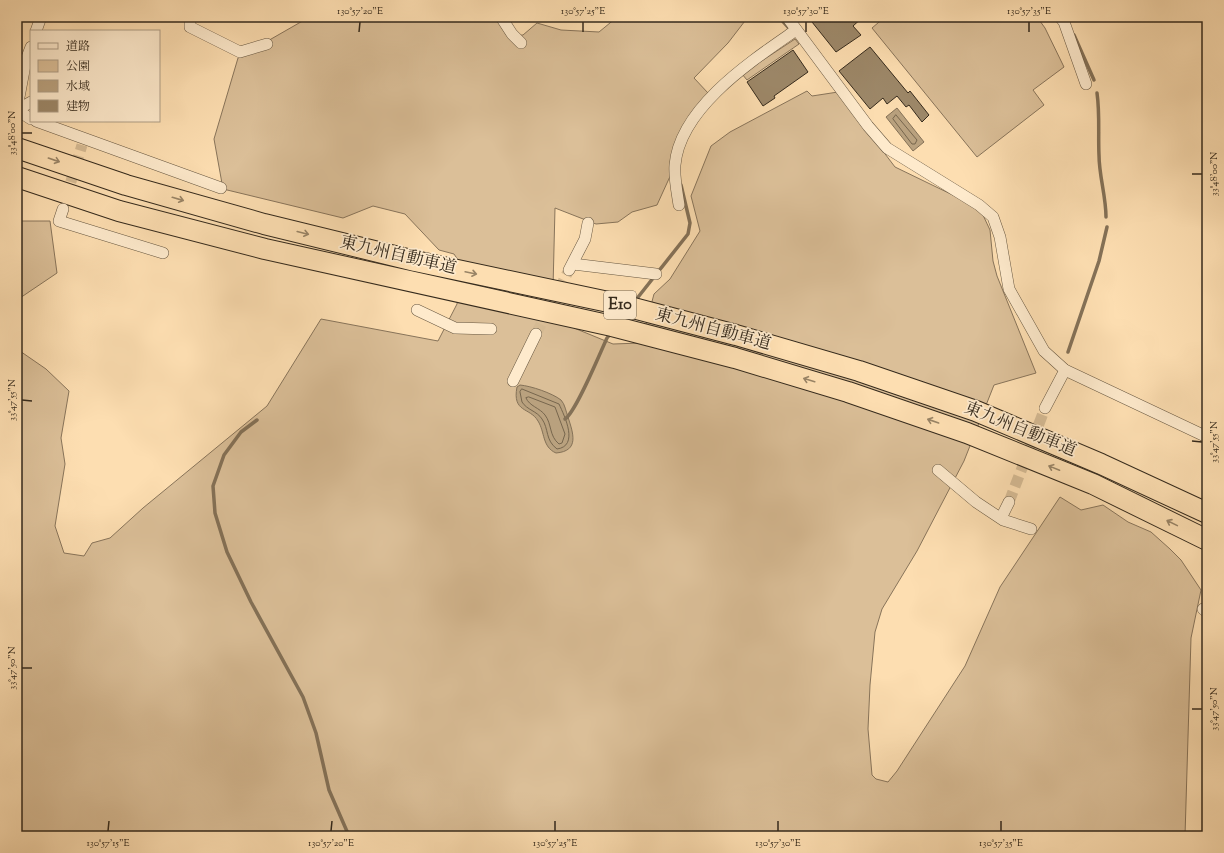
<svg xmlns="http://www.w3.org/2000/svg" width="1224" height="853" font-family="'Sorts Mill Goudy','Noto Serif JP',serif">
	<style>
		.green { fill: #dbbf98; stroke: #88745a }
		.water { fill: #b9a17e; stroke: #847157 }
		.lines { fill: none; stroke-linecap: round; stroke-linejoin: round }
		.shore { stroke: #77664d; stroke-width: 1 }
		.stream { stroke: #847157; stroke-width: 3.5 }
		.building { fill: #9d8869; stroke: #352a1c }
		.minor-tunnel { stroke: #d5ba93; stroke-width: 11; stroke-dasharray: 11 5.5; stroke-linecap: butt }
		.minor-casing { stroke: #675741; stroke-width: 12 }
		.motorway-casing { stroke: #352a1c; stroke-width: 22 }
		.minor { stroke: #feeacc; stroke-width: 11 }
		.motorway { stroke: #fddeb1; stroke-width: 20 }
		.oneway { stroke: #998466 }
		.ticks { fill: none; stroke: #352a1c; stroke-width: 1.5 }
		.labels { text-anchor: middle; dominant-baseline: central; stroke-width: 3.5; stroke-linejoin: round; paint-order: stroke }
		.shield { fill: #feeacc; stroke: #716451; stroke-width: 1 }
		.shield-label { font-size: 16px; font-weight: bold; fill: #352a1c }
		.street-label { font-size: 17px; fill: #352a1c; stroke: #feeacc }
		.neatline { fill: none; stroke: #352a1c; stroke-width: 1.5 }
		.ticks-label { font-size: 10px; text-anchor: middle; fill: #352a1c }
	</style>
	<rect width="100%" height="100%" fill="#fddeb1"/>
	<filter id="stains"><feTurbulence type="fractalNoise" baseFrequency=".005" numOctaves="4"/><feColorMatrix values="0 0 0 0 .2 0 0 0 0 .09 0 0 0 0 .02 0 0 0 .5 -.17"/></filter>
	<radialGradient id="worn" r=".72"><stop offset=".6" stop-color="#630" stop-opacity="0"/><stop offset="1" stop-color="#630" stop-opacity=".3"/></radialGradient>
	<!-- green -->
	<g class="green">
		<path d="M324 17H495L507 36 523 35 537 23 561 30 599 32 616 18 615 17H748L728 43 694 78 708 93 657 205 632 212 618 222 596 224 555 208 553 288 555 299 562 315 574 328 613 344 641 343 654 294 670 279 700 231 691 196 711 146 730 132 807 91 812 96 838 92 895 167 961 199 982 213 990 230 993 261 997 276 1036 373 994 385 964 461 917 551 882 609 875 632 870 685 868 729 872 775 876 779 888 782 897 771 965 666 1000 587 1060 497 1081 510 1103 505 1128 522 1151 532 1170 549 1181 560 1201 590 1191 638 1185 836H17V349L46 369 69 391 61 438 65 464 55 526 64 553 84 556 92 543 110 538 143 508 267 406 321 319 438 341 457 304 462 266 454 254 439 250 405 214 373 206 343 218 223 189 214 139 238 58 306 19Z"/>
		<path d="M885 17H1037L1045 28 1064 67 1033 90 1044 105 977 157 872 28Z"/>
		<path d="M795 39 799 44 747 80 742 74Z"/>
		<path d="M17 221H50L57 273 17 300Z"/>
	</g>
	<!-- water -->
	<g class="water">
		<path d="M897 108 924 142 913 151 886 117Z"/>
		<path d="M520 385C531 386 552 393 561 400 565 404 566 412 568 417 573 433 580 451 556 453 542 447 545 432 538 421 530 407 512 413 517 387Z"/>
	</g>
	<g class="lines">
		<!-- shore -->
		<g class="shore">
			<path d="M896 115 917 140 915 144H912L893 119Z"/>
			<path d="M522 389 559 404C565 417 579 446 557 449 545 440 549 429 542 419 537 411 527 410 522 402L520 392Z"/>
			<path d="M529 397 555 407 565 434 562 443 559 444C549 436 552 424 545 415 540 408 529 406 526 398Z"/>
		</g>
		<!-- stream -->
		<g class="stream">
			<path d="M779 17 788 27"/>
			<path d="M1074 35 1094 80"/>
			<path d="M1097 93C1100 114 1098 134 1099 155 1099 176 1106 196 1106 217"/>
			<path d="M635 301 688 234 690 223 681 185"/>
			<path d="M1068 352 1099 261 1107 227"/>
			<path d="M565 419C576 412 600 353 607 338L612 332"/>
			<path d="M257 420 241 432 224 455 213 486 215 513 227 552 251 602 303 697 316 733 329 790 349 836"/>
		</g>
	</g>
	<!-- building -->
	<g class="building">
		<path d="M808 17H863L853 26 861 35 836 52Z"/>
		<path d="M870 47 908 93 910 91 929 115 922 122 909 105 906 107 897 96 887 104 883 98 870 109 839 71Z"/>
		<path d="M793 50 808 72 774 96 775 98 763 106 747 82Z"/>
	</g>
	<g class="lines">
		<!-- minor-tunnel -->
		<g class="minor-tunnel">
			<path d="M66 198 82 145"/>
			<path d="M536 334 569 270"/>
			<path d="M1009 502 1045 408"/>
		</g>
		<!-- minor casing -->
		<g class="minor-casing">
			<g id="minor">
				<path d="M190 17V27L240 52 267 44"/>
				<path d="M501 17 512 34 521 43"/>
				<path d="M787 17 868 126 887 148 979 205 993 217 1000 237 1009 289 1044 351 1065 370 1207 437"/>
				<path d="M1060 17 1064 22 1086 84"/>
				<path d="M36 31 41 17"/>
				<path d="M17 108 26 60 31 47"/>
				<path d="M17 110 31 119"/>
				<path d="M17 110 31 102"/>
				<path d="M36 121 221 188"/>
				<path d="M679 205C677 192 674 178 675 165 680 107 753 60 796 30"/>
				<path d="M63 209 59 221 163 253"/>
				<path d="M573 264 656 274"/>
				<path d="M569 270 585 239 588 223"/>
				<path d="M417 310 455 328 491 329"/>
				<path d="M513 381 536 334"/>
				<path d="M1045 408 1065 370"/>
				<path d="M938 470 976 502 1003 520 1031 529"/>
				<path d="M1001 518 1009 502"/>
				<path d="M1203 609 1207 612"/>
			</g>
		</g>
		<!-- motorway casing -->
		<g class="motorway-casing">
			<g id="motorway">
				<path d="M17 148 126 185 264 224 415 261 618 304 736 335 859 371 976 411 1101 464 1207 513"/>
				<path d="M17 177 119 211 265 249 612 326 735 358 848 392 967 433 1093 484 1207 540"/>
			</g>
		</g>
		<!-- minor -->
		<use href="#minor" class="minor"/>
		<!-- motorway -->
		<use href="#motorway" class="motorway"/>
	</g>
	<!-- one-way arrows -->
	<defs><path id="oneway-shaft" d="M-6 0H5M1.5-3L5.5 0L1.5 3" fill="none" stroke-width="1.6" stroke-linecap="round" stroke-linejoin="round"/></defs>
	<g class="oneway">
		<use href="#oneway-shaft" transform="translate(54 160) rotate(19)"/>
		<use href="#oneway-shaft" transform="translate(178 199) rotate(16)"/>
		<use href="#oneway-shaft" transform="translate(303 233) rotate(14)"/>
		<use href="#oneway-shaft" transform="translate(471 273) rotate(12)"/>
		<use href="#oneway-shaft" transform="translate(809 380) rotate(-163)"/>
		<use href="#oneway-shaft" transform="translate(933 421) rotate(-161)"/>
		<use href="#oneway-shaft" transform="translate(1054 468) rotate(-158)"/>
		<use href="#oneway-shaft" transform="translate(1172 523) rotate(-154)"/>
	</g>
	<!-- ticks -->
	<path class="ticks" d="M359 32 360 22M583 32V22M806 32V22M1029 32V22M22 133H32M1192 174H1202M22 400 32 401M1192 441 1202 442M22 668H32M1192 709H1202M108 831 109 821M331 831 332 821M555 831V821M778 831V821M1001 831V821"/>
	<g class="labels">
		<!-- shield labels -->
		<rect class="shield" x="604" y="291" width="32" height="28" rx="3"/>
		<g class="shield-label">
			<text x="620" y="305">E10</text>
		</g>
		<!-- street labels -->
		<g class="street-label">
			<text transform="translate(398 256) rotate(13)">東九州自動車道</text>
			<text transform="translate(713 330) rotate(15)">東九州自動車道</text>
			<text transform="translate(1020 430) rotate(22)">東九州自動車道</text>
		</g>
	</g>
	<!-- margin -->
	<rect width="1224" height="853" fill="none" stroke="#fddeb1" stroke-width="44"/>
	<!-- legend -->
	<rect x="30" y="30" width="130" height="92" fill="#feeacc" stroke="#ae9d86"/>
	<rect x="38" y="43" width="20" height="6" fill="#feeacc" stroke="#ae9d86"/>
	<text x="66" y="50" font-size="12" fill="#352a1c">道路</text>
	<rect x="38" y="60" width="20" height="12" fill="#dbbf98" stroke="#ae9d86"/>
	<text x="66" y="70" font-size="12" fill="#352a1c">公園</text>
	<rect x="38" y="80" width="20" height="12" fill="#b9a17e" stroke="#ae9d86"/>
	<text x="66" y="90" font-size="12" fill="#352a1c">水域</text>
	<rect x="38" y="100" width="20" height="12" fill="#9d8869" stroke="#ae9d86"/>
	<text x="66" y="110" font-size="12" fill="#352a1c">建物</text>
	<rect x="22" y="22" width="1180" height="809" class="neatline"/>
	<g class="ticks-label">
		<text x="360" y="14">130°57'20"E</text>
		<text x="583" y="14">130°57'25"E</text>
		<text x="806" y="14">130°57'30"E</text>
		<text x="1029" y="14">130°57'35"E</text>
		<text transform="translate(11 133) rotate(-90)" y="4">33°48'00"N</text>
		<text transform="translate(1213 174) rotate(-90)" y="4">33°48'00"N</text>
		<text transform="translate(11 400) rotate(-90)" y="4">33°47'55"N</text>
		<text transform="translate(1213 442) rotate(-90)" y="4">33°47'55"N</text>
		<text transform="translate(11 668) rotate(-90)" y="4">33°47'50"N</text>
		<text transform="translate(1213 709) rotate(-90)" y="4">33°47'50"N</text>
		<text x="108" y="846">130°57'15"E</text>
		<text x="331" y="846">130°57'20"E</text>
		<text x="555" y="846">130°57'25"E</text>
		<text x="778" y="846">130°57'30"E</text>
		<text x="1001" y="846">130°57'35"E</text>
	</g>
	<rect width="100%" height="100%" filter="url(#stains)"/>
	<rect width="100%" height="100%" fill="url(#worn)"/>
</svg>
